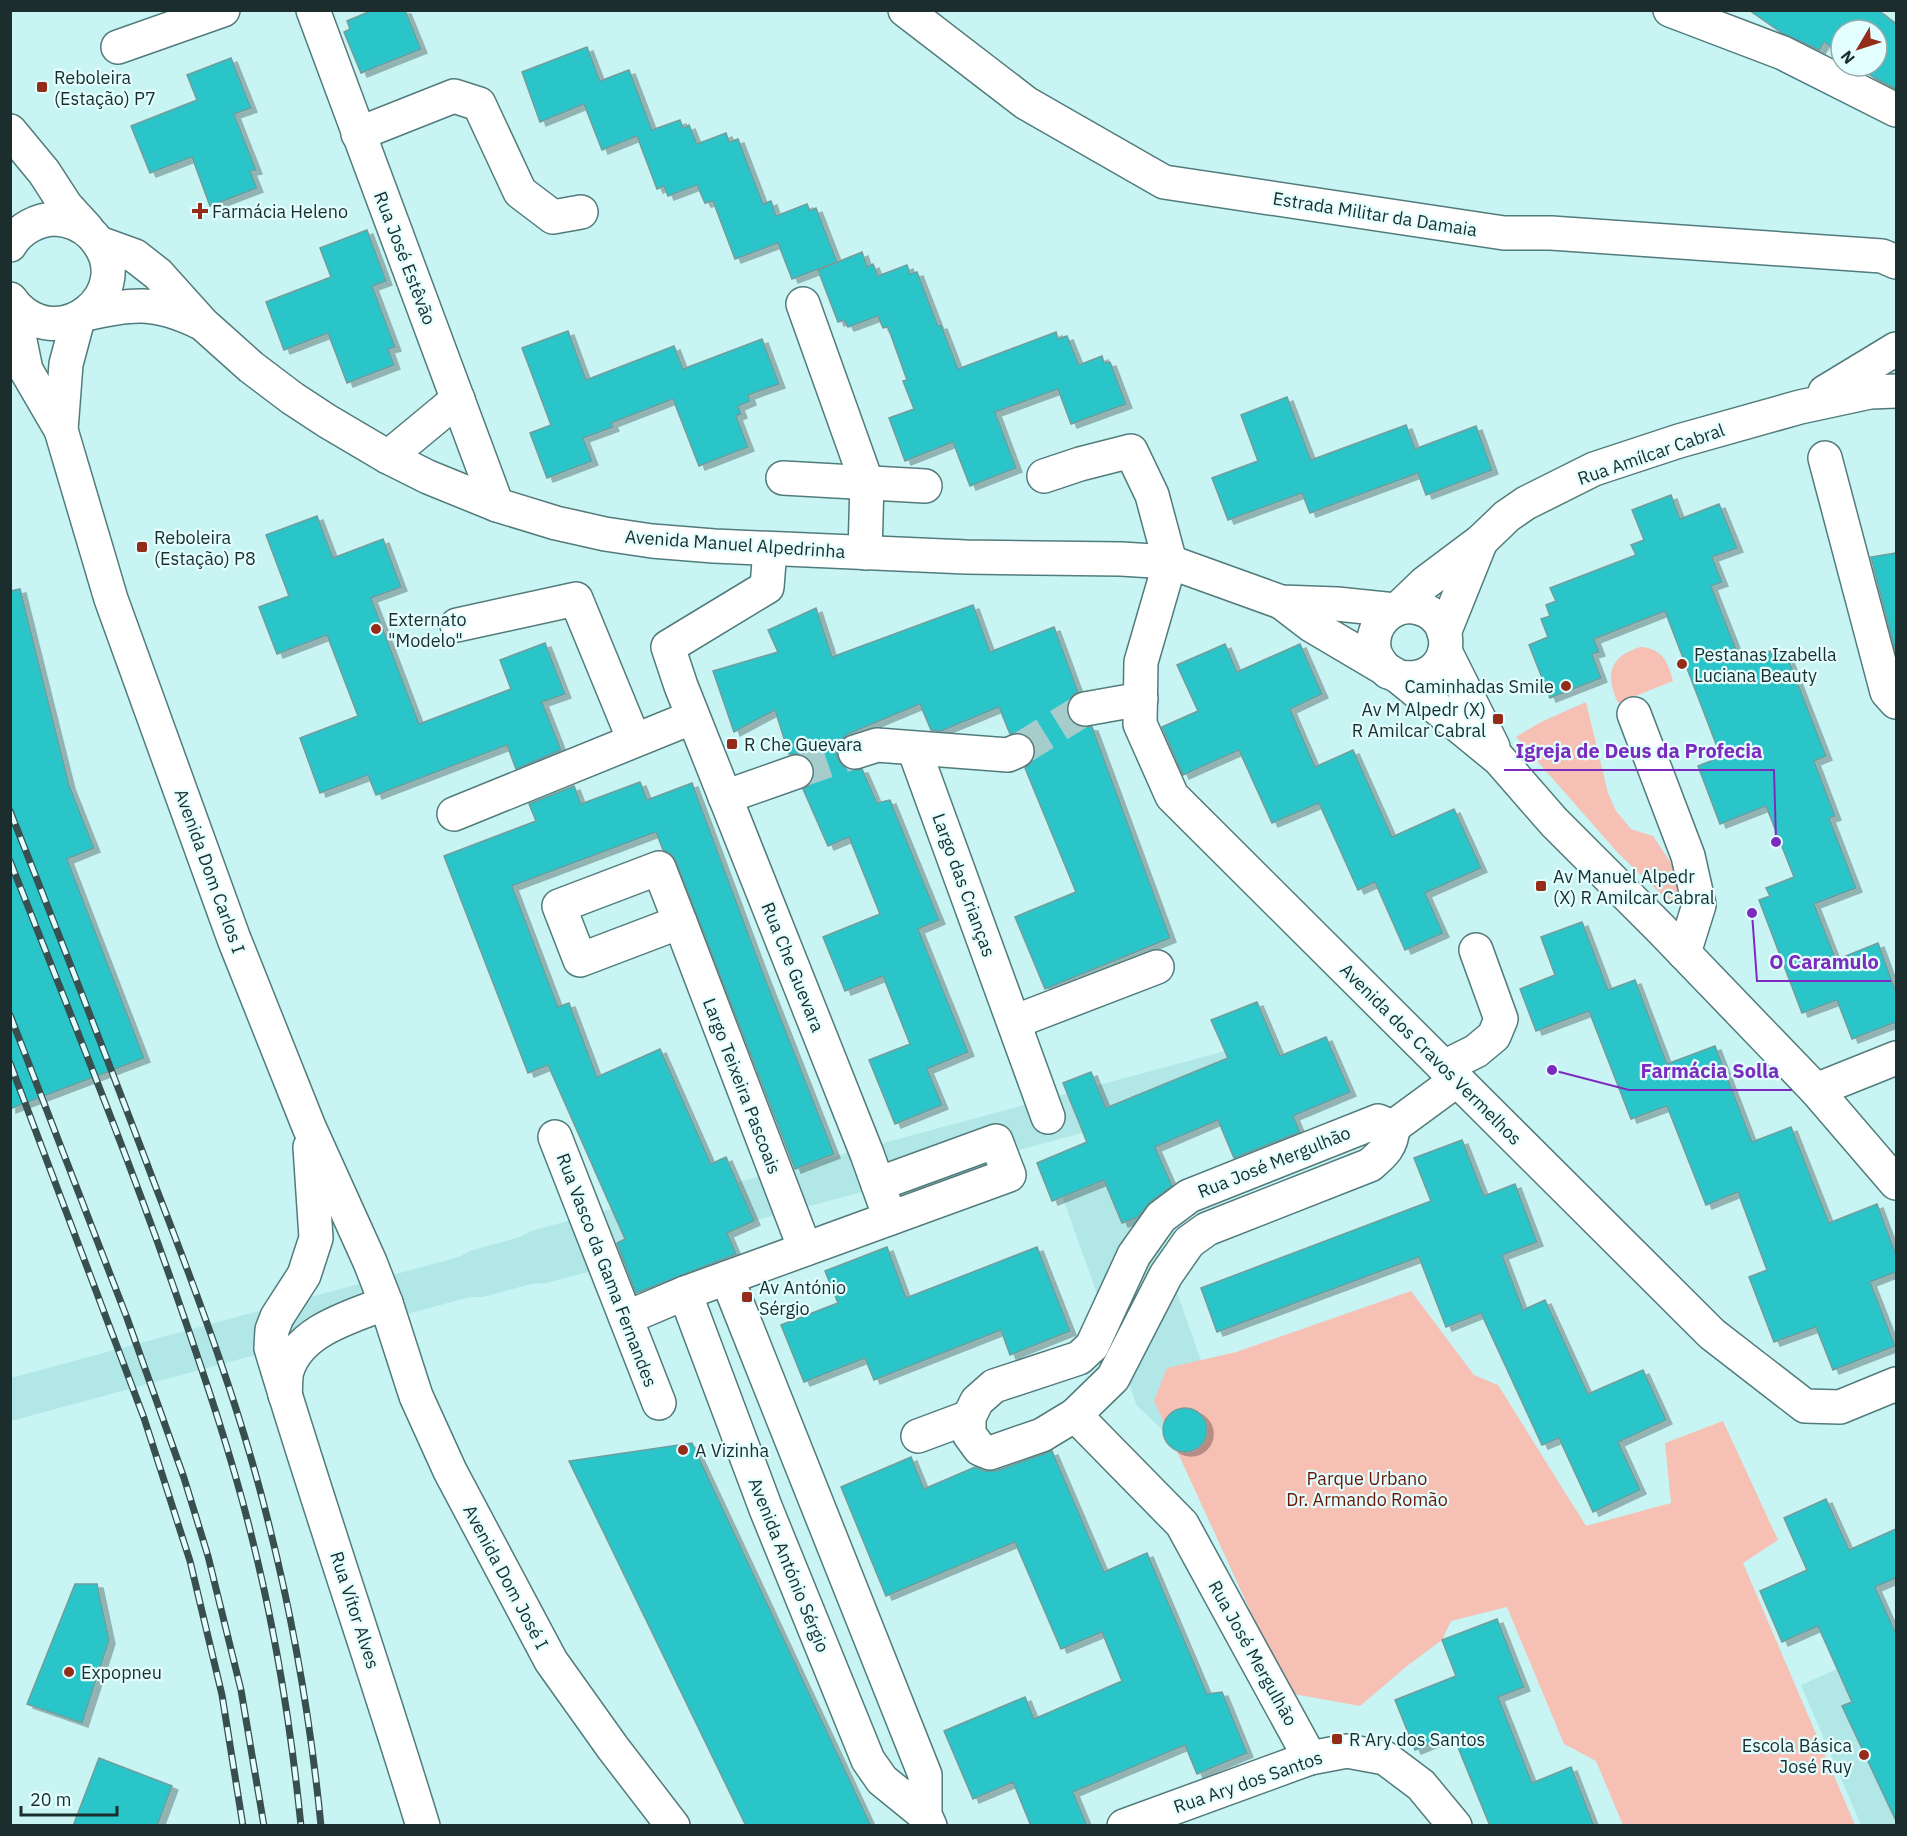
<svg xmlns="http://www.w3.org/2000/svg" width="1907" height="1836" font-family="'IBM Plex Sans',sans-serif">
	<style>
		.built { fill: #b2e7e7 }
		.green { fill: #f7c0b4 }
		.building { fill: #2bc5c8; stroke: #729c9d; stroke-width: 1.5; filter: url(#shadow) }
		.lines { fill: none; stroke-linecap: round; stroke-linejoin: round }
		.minor-tunnel { stroke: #a6cccc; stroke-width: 33; stroke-dasharray: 33 16; stroke-linecap: butt }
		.minor-casing { stroke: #527b7c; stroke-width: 36 }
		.minor { stroke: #fff; stroke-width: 33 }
		.rail-casing { stroke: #394f4f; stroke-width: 7 }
		.rail { stroke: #e3fefe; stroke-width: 4.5; stroke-dasharray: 14; stroke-linecap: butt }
		.poi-dot { fill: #952c1a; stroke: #e3fefe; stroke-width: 2 }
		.labels { text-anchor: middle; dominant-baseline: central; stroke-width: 4.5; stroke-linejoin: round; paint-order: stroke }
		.poi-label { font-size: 18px; fill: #1c2d2d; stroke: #e3fefe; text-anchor: start }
		.street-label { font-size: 18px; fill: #1c2d2d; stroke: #e3fefe }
		.park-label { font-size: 18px; fill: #6b1708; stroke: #e3fefe }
		.leader { fill: none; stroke: #7b2cbf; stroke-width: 2 }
		.callout-dot { fill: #7b2cbf; stroke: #e3fefe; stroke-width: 2 }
		.callout-label { font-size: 20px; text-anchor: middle; font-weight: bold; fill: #7b2cbf; stroke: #e3fefe; stroke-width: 4.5; stroke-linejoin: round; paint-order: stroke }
	</style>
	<defs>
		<filter id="shadow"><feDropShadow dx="6" dy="4" stdDeviation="0" flood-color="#0004"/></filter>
	</defs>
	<rect width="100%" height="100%" fill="#c8f4f4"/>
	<!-- built -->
	<g class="built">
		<path d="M1259 1042 1127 1151 1208 1380 1177 1450 1170 1446 1165 1439 1163 1430 1137 1406 1055 1176 1092 1163 1082 1133 664 1245 665 1252 546 1283 531 1284 483 1297H470L11 1421V1378L459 1257 470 1251 520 1237 531 1231 651 1198 653 1205Z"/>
		<path d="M1896 1643V1825H1861L1801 1685Z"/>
	</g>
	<!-- green -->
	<g class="green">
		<path d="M1640 647C1662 648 1668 662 1673 681L1618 703C1605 675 1609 657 1640 647Z"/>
		<path d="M1586 702 1608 793 1616 811 1631 829 1653 836 1677 872 1684 889 1680 899 1675 903 1661 894 1619 854 1516 737 1541 722Z"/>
		<path d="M1411 1291 1474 1375 1498 1385 1586 1526 1671 1503 1665 1443 1723 1421 1778 1540 1743 1563 1855 1825H1623L1596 1761 1564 1744 1507 1607 1451 1621 1442 1640 1407 1666 1360 1706 1288 1693 1154 1401 1167 1368 1236 1352Z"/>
	</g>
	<!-- building -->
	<g class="building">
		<path d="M373 10H405L421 49 361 73 344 32 350 29 347 21Z"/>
		<path d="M1749 10H1878L1896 24V89L1875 78 1857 66H1877V30H1841V54L1824 42 1819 50 1782 33Z"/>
		<path d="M587 47 600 81 629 70 652 130 680 120 683 128 689 125 697 144 726 133 729 142 738 139 763 204 771 201 776 216 807 204 810 211 816 208 837 262 792 279 778 243 735 259 713 201 705 203 697 185 668 196 664 186 657 189 637 136 602 150 584 104 540 122 522 72Z"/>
		<path d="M231 58 251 108 234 114 256 170 250 171 257 188 210 206 192 157 150 173 131 126 197 100 187 75Z"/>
		<path d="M367 230 386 281 372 286 395 347 388 349 394 365 347 383 328 333 284 350 266 302 331 277 320 248Z"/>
		<path d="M862 252 867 267 873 264 878 276 907 265 910 274 917 272 938 326 941 325 958 369 1056 332 1058 339 1067 336 1079 365 1102 356 1104 363 1110 362 1126 404 1071 424 1058 389 995 412 1016 468 970 486 953 442 905 461 889 418 914 409 903 381 907 380 888 327 883 328 878 316 848 327 844 320 838 322 818 270Z"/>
		<path d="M568 331 586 380 674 346 683 369 762 339 779 384 748 395 750 401 738 406 741 414 736 416 748 447 699 466 673 399 611 423 613 427 583 438 592 461 547 478 530 433 551 425 522 348Z"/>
		<path d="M1287 397 1311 460 1406 425 1415 449 1476 426 1492 470 1426 495 1418 473 1310 513 1302 493 1228 520 1212 478 1258 461 1241 415Z"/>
		<path d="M1671 495 1680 519 1719 504 1737 548 1712 557 1722 582 1711 586 1741 662 1770 651 1772 656 1785 651 1826 756 1814 761 1835 816 1829 818 1856 888 1814 904 1836 960 1878 943 1896 992V1022L1852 1039 1837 1000 1802 1013 1759 900 1770 896 1766 888 1794 877 1766 806 1720 824 1698 766 1721 757 1665 611 1594 639 1599 652 1592 654 1601 678 1550 698 1529 645 1548 637 1541 619 1550 616 1546 605 1556 601 1550 588 1636 555 1631 545 1644 540 1632 510Z"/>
		<path d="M317 516 333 558 383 539 401 587 371 598 419 724 511 689 500 660 545 643 565 694 542 702 561 750 516 769 507 745 376 795 368 775 320 793 300 738 358 716 327 635 277 654 259 607 289 596 266 535Z"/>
		<path d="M1896 553V650H1895L1871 557Z"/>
		<path d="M20 589 69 785 94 848 67 859 144 1058 10 1109V591Z"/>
		<path d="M973 605 990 652 1054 627 1078 692 1073 695 1068 702 1067 713 1071 721 1078 726 1092 727 1170 938 1045 989 1015 917 1076 892 1025 768 1032 762 1036 754 1034 743 1028 736 1020 732 1010 734 999 707 941 731 931 730 920 704 848 734 841 740 837 747V758L843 766 850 770 862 769 877 803 890 800 939 920 918 929 968 1052 927 1069 942 1105 895 1124 869 1060 910 1044 883 976 845 991 823 937 880 914 849 837 828 846 803 789 810 785 814 776 813 765 808 757 800 754H789L775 710 734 732 713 671 778 652 768 630 816 608 832 657Z"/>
		<path d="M1225 644 1237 672 1300 644 1322 694 1290 709 1315 767 1353 750 1392 837 1454 809 1481 868 1425 893 1443 933 1405 950 1375 882 1358 890 1319 803 1272 823 1239 750 1183 775 1162 727 1198 711 1177 665Z"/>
		<path d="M640 782 647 800 692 783 761 968 834 1154 795 1169 676 861 671 854 663 850 656 832 512 886 558 1007 569 1003 597 1077 660 1049 711 1164 726 1157 754 1221 727 1233 736 1254 636 1293 617 1243 625 1239 548 1065 528 1073 444 856 536 821 529 804 574 786 581 804Z"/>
		<path d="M1582 922 1608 990 1635 980 1667 1064 1715 1046 1752 1142 1791 1127 1829 1223 1877 1204 1896 1255V1272L1870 1282 1895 1346 1833 1370 1816 1327 1774 1342 1749 1277 1767 1270 1738 1192 1706 1205 1667 1106 1631 1119 1589 1011 1536 1031 1520 989 1555 975 1541 937Z"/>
		<path d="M1257 1002 1280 1056 1326 1037 1350 1092 1293 1116 1300 1132 1234 1158 1218 1120 1155 1147 1172 1186 1150 1202 1138 1217 1122 1223 1104 1180 1052 1201 1037 1163 1087 1142 1063 1083 1091 1072 1106 1108 1228 1058 1211 1020Z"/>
		<path d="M1462 1140 1484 1196 1515 1184 1537 1242 1502 1255 1523 1310 1545 1300 1588 1394 1643 1370 1666 1420 1618 1442 1640 1490 1593 1512 1559 1438 1542 1445 1481 1313 1446 1327 1419 1257 1217 1332 1201 1288 1431 1201 1414 1158Z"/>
		<path d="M887 1247 906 1298 1037 1247 1070 1331 1010 1355 1001 1330 874 1380 865 1358 804 1382 781 1325 838 1303 825 1271Z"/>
		<circle cx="1185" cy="1430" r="22"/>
		<path d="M692 1443 871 1826H746L569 1461Z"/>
		<path d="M1052 1451 1104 1572 1147 1553 1207 1694 1222 1692 1247 1753 1197 1774 1185 1745 1073 1792 1087 1826H1031L1013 1782 973 1799 944 1731 1025 1697 1034 1719 1122 1681 1102 1632 1061 1649 1015 1542 886 1596 841 1487 911 1457 924 1489 975 1467 984 1471H996Z"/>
		<path d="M1826 1499 1849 1550 1896 1529V1578L1875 1587 1896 1634V1821L1842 1706 1852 1702 1818 1626 1782 1642 1760 1591 1807 1570 1784 1518Z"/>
		<path d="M75 1584H97L109 1640 82 1723 27 1704Z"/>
		<path d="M1497 1619 1524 1687 1498 1697 1532 1783 1571 1767 1594 1826H1490L1453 1735 1415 1750 1395 1700 1456 1676 1442 1640Z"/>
		<path d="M99 1758 172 1786 157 1826H73Z"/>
	</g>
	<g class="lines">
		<!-- minor-tunnel -->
		<g class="minor-tunnel">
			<path d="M1017 751 1085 709"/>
			<path d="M796 772 855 752"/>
		</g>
		<!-- minor casing -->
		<g class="minor-casing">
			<g id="minor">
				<path d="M313 10 497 505"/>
				<path d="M905 10 1026 103 1164 182 1504 233H1551L1882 256 1896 262"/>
				<path d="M1670 10 1783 53 1896 110"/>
				<path d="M118 47 223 10"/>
				<path d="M10 131 44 172 66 206 87 229"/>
				<path d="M358 134 454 96 479 104 520 192 553 217 581 212"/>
				<path d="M99 243 135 256 158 274 203 324 251 367 292 398 327 421 388 457 428 477 497 505 556 523 605 534 652 541 714 546 966 557 1121 559 1170 562 1281 602 1337 604 1395 610"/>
				<path d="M10 245C19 229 38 219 56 219 70 220 84 226 93 236 143 290 57 362 10 299"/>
				<path d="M12 301 26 370 61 430 111 599 234 939 309 1127 370 1262 386 1303 416 1396 450 1471 551 1661 613 1748 673 1826"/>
				<path d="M803 304 867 483 865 553"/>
				<path d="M86 314C132 303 155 301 199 322"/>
				<path d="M1825 392 1896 349"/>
				<path d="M61 430 66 364 78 319"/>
				<path d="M388 457 458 399"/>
				<path d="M1825 458 1887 692 1896 702"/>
				<path d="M1044 476 1080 464 1131 451 1152 495 1170 562 1141 662 1140 724 1172 796 1712 1334 1805 1406 1840 1407 1896 1384"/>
				<path d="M783 478 925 486"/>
				<path d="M770 549 767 587 668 647 681 686 867 1154 890 1218"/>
				<path d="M1281 602 1311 625 1399 677 1499 759 1554 822 1661 929 1816 1090 1896 1183"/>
				<path d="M1399 608 1425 583 1481 541 1507 516 1526 503 1594 469 1679 441 1800 407 1870 392 1896 391"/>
				<path d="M457 625 576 599 634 740"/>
				<path d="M1444 633 1481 541"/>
				<path d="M1445 651 1493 747"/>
				<path d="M1388 672C1382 665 1375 658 1374 648 1371 626 1390 604 1413 607 1461 613 1456 686 1399 677"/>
				<path d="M1085 709 1141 699"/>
				<path d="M1634 714 1688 856 1699 905 1684 953"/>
				<path d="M914 749 1048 1117"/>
				<path d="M855 752 877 745 1008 755 1017 751"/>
				<path d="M725 797 796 772"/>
				<path d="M454 814 693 717"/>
				<path d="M659 868 680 922 580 960 559 906Z"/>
				<path d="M680 922 805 1249"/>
				<path d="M1014 1022 1157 967"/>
				<path d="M1444 1067 1476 1051 1494 1036 1501 1019 1476 950"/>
				<path d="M1816 1090 1896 1058"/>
				<path d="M1378 1121 1393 1127C1392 1146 1384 1153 1370 1165L1207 1229 1189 1242 1166 1275 1113 1378 1075 1415 1042 1435 990 1453 980 1449 969 1434V1417L977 1401 994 1386 1079 1358 1092 1346 1134 1255 1161 1217 1189 1196Z"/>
				<path d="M1393 1127 1457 1080"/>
				<path d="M555 1137 659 1403"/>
				<path d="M310 1147 316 1238 304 1275 277 1317 272 1330 271 1348C319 1508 374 1666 423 1826"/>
				<path d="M727 1278 925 1775V1815L930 1826"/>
				<path d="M685 1293 766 1509 868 1760 882 1780 925 1815"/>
				<path d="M626 1318 685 1293 1009 1175 996 1141 878 1184"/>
				<path d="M285 1395C286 1387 285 1378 287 1371 299 1330 351 1317 386 1303"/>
				<path d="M1075 1415 1182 1524 1310 1758"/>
				<path d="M918 1436 969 1417"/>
				<path d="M1124 1826 1310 1758 1347 1751 1385 1758 1421 1785 1455 1826"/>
			</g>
		</g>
		<!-- minor -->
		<use href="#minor" class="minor"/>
		<!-- rail casing -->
		<g class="rail-casing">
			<g id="rail">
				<path d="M10 811C59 935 108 1060 155 1185 198 1296 241 1410 269 1525 294 1624 311 1724 321 1826"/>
				<path d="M10 861C70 1013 131 1163 184 1317 208 1387 232 1458 250 1530 275 1628 291 1726 301 1826"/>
				<path d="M10 1015 127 1318 184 1478 208 1556 241 1690 264 1826"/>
				<path d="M10 1063 144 1418 190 1561 222 1695 243 1826"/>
			</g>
		</g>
		<!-- rail -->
		<use href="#rail" class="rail"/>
	</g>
	<!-- markers -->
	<g class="poi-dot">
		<rect x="36" y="81" width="12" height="12" rx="3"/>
		<path d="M197 202h6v6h6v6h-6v6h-6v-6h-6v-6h6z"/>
		<rect x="136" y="541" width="12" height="12" rx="3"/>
		<circle cx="376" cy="629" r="6"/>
		<circle cx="1682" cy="664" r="6"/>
		<circle cx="1566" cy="686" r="6"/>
		<rect x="1492" y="713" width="12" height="12" rx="3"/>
		<rect x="726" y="738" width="12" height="12" rx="3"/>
		<rect x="1535" y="880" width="12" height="12" rx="3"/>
		<rect x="741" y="1291" width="12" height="12" rx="3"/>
		<circle cx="683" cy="1450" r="6"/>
		<circle cx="69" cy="1672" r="6"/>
		<rect x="1331" y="1733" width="12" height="12" rx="3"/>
		<circle cx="1864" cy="1755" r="6"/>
	</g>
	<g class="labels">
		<!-- poi labels -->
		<g class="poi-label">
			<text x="54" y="77">Reboleira<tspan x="54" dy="21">(Estação) P7</tspan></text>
			<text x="212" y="211">Farmácia Heleno</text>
			<text x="154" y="537">Reboleira<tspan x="154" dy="21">(Estação) P8</tspan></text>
			<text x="388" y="619">Externato<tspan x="388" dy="21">"Modelo"</tspan></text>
			<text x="1694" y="654">Pestanas Izabella<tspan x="1694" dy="21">Luciana Beauty</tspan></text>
			<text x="1554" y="686" text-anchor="end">Caminhadas Smile</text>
			<text x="1486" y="709" text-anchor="end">Av M Alpedr (X)<tspan x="1486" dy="21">R Amilcar Cabral</tspan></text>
			<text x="744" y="744">R Che Guevara</text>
			<text x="1553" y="876">Av Manuel Alpedr<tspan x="1553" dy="21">(X) R Amilcar Cabral</tspan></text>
			<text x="759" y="1287">Av António<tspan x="759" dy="21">Sérgio</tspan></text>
			<text x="695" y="1450">A Vizinha</text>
			<text x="81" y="1672">Expopneu</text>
			<text x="1349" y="1739">R Ary dos Santos</text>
			<text x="1852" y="1745" text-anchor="end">Escola Básica<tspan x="1852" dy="21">José Ruy</tspan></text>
		</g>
		<!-- street labels -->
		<g class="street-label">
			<text transform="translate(1375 214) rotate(9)">Estrada Militar da Damaia</text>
			<text transform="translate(405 258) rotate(69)">Rua José Estêvão</text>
			<text transform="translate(1651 454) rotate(-19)">Rua Amílcar Cabral</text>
			<text transform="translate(735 544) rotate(4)">Avenida Manuel Alpedrinha</text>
			<text transform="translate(210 871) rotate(70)">Avenida Dom Carlos I</text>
			<text transform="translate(964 885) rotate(70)">Largo das Crianças</text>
			<text transform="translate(793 967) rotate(68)">Rua Che Guevara</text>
			<text transform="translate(1431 1054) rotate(45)">Avenida dos Cravos Vermelhos</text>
			<text transform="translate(742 1086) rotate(69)">Largo Teixeira Pascoais</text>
			<text transform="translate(1274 1162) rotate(-22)">Rua José Mergulhão</text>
			<text transform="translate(607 1270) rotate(69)">Rua Vasco da Gama Fernandes</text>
			<text transform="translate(789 1565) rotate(68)">Avenida António Sérgio</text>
			<text transform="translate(506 1577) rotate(62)">Avenida Dom José I</text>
			<text transform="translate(355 1610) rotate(72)">Rua Vítor Alves</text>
			<text transform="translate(1253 1653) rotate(61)">Rua José Mergulhão</text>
			<text transform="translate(1248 1782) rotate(-19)">Rua Ary dos Santos</text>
		</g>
		<!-- park labels -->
		<g class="park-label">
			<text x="1367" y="1478">Parque Urbano<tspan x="1367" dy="21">Dr. Armando Romão</tspan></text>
		</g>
	</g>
	<!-- callouts -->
	<path class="leader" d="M1776 842L1774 770H1504M1752 913L1757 981H1891M1552 1070L1629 1090H1792"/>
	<g class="callout-dot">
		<circle cx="1776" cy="842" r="6"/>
		<circle cx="1752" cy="913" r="6"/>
		<circle cx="1552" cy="1070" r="6"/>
	</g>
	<g class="callout-label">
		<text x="1639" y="758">Igreja de Deus da Profecia</text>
		<text x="1824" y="969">O Caramulo</text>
		<text x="1710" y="1078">Farmácia Solla</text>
	</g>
	<!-- border -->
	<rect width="1907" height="1836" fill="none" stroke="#1c2d2d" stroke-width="24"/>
	<!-- north arrow -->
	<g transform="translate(1859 48) rotate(231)"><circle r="28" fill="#e3fefe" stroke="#93aaaa" stroke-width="1.5"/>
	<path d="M0-4.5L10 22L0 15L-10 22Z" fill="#952c1a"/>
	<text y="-9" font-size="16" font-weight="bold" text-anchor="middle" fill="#1c2d2d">N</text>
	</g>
	<!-- scale -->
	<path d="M21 1806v9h96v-9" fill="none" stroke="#1c2d2d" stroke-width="3"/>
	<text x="30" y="1806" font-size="18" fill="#1c2d2d" stroke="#e3fefe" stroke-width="4.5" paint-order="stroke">20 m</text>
</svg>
